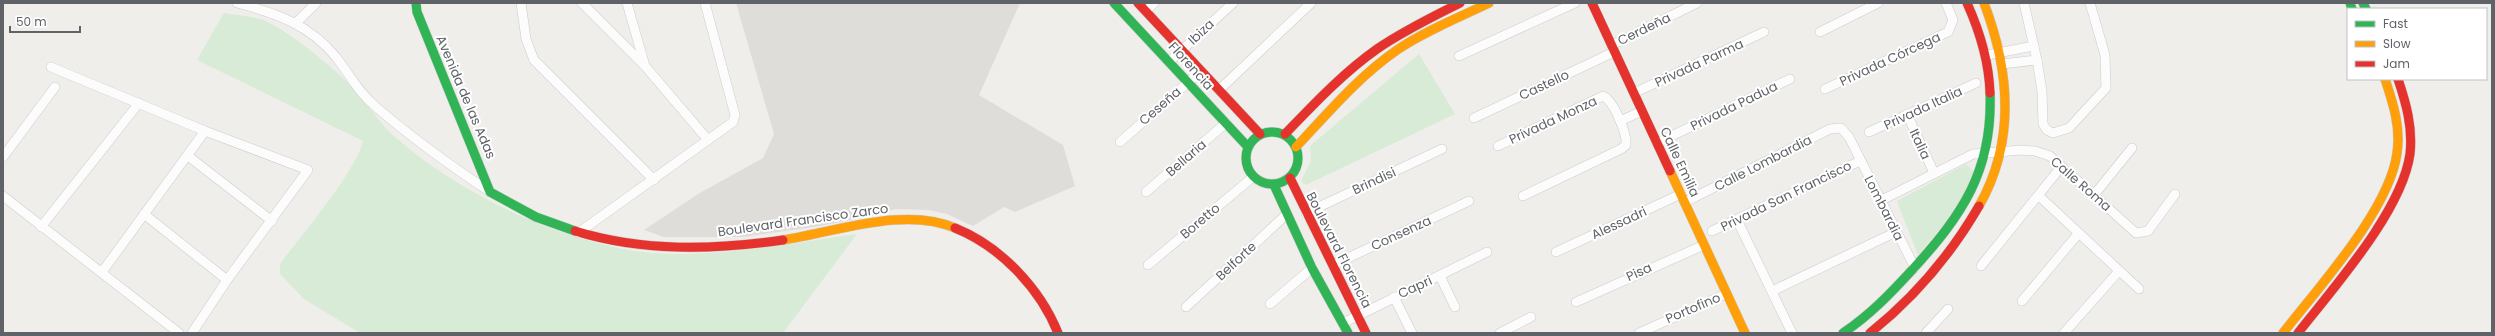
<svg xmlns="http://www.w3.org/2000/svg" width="2495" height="336" font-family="Poppins,sans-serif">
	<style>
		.industrial { fill: #dfddda }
		.green { fill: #d8ebd6 }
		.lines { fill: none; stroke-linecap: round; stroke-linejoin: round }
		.street-casing { stroke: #cbcccc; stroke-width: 10 }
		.fast-casing { stroke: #cacacb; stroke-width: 10 }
		.slow-casing { stroke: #cacacb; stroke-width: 10 }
		.jam-casing { stroke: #cacacb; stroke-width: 10 }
		.street { stroke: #fdfcfc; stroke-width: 9 }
		.fast { stroke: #30b455; stroke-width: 9 }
		.slow { stroke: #ff9f0a; stroke-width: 9 }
		.jam { stroke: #e5322d; stroke-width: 9 }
		.labels { text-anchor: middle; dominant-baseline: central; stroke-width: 4; stroke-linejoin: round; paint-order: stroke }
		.street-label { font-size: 13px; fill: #5f6368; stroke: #fff }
	</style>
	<rect width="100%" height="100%" fill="#efeeea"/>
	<!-- industrial -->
	<path class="industrial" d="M736 3H1020L979 95 1063 145 1075 186 1015 212 1004 207 973 226 947 214 929 210 895 209 868 217 820 226 742 237H664L644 230 698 194 763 158 774 134Z"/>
	<!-- green -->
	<g class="green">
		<path d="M224 13C236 15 248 16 260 19 281 25 329 64 346 81 364 98 377 121 395 137 459 194 566 245 652 253 718 258 792 243 857 234L783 333H360L304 299 280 274V264C300 237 357 170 363 141L197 60Z"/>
		<path d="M1419 54 1455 114 1306 185 1301 181 1311 161 1310 146Z"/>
		<path d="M1966 164 1974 172 1960 206 1918 255 1897 201Z"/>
	</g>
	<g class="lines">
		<!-- street casing -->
		<g class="street-casing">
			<g id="street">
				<path d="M237 3C276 13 310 25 336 57 349 74 359 93 376 107 411 137 451 166 490 192"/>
				<path d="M521 3 526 39 534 60 654 180"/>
				<path d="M582 3 643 64"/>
				<path d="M627 3 645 66 708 140"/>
				<path d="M2024 3 2037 60 2042 91 2043 124 2047 130 2053 133 2069 128 2106 88 2105 55 2090 3"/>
				<path d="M1146 11 1154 3"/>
				<path d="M296 23 316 3"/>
				<path d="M1820 32 1878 3"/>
				<path d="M1612 45 1697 3"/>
				<path d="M1987 55 2034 46"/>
				<path d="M1459 56 1575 3"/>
				<path d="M1169 62 1233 3"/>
				<path d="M2002 64 2037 60"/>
				<path d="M51 67 205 131 308 170 227 280 192 333"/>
				<path d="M1825 89 1948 32 1953 20 1946 3"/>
				<path d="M1219 90 1311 3"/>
				<path d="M1634 93 1764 32"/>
				<path d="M1907 114 1934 173"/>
				<path d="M1474 118 1614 52"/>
				<path d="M1620 121 1642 111"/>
				<path d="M1869 132 1976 83"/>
				<path d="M1120 142 1201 71"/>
				<path d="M1657 143 1790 79"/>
				<path d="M1498 146 1603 96C1614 101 1627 133 1626 145L1621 149 1523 196"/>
				<path d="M188 156 272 221"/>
				<path d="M3 157 55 87"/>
				<path d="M1146 192 1226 123"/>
				<path d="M2094 195 2132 148"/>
				<path d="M3 196 179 333"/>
				<path d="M2039 196 2139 289"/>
				<path d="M1880 201 1973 154 2021 150 2035 151 2050 156 2136 233 2148 231 2175 194"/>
				<path d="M1685 202 1830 129 1841 128 1849 137 1915 268"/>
				<path d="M1306 213 1442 149"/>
				<path d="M144 214 227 280"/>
				<path d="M1737 220 1792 333"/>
				<path d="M41 227 139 103"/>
				<path d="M1712 231 1860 161"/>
				<path d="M578 233 733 122 735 115 705 3"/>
				<path d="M1556 252 1681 194"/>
				<path d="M1148 265 1253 177"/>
				<path d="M1333 265 1469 201"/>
				<path d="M1981 266 2061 167"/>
				<path d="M102 272 205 131"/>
				<path d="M1440 276 1455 307"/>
				<path d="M1772 291 1896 232"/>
				<path d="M1394 297 1412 333"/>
				<path d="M2022 301 2078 234"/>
				<path d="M1576 302 1704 245"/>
				<path d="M1270 304 1312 268"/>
				<path d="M1186 307 1287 214"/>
				<path d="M1343 323 1487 252"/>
				<path d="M1500 333 1531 317"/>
				<path d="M1639 333 1726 294"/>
				<path d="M1926 333 1948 309"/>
				<path d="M2064 333 2119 271"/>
			</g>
		</g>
		<!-- fast casing -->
		<g class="fast-casing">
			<g id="fast">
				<path d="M416 3 417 12 490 192 536 217 575 231"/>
				<path d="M1114 3 1248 147"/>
				<path d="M2350 3 2352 9"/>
				<path d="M2363 3 2366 9"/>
				<circle cx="1272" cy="158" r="26"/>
				<path d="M1274 185 1312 268 1348 333"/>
				<path d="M1843 333C1870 315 1891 293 1913 269 1962 215 1993 171 1990 93"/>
			</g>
		</g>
		<!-- slow casing -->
		<g class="slow-casing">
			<g id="slow">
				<path d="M1296 147C1328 113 1358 77 1397 50 1425 31 1458 18 1489 3"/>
				<path d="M1670 171 1745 333"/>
				<path d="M1979 206C2016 141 2010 71 1984 3"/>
				<path d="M783 240C836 232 905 206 955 228"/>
				<path d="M2283 333C2318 288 2390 209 2397 153 2401 127 2393 103 2385 79"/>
			</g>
		</g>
		<!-- jam casing -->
		<g class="jam-casing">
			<g id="jam">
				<path d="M1138 3 1260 134"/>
				<path d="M1592 3 1670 171"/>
				<path d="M1967 3C1980 32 1989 61 1990 93"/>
				<path d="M1285 134C1314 104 1343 73 1377 49 1403 31 1432 17 1460 3"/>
				<path d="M1290 178 1366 333"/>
				<path d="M955 228C1000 246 1040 288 1058 333"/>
				<path d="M575 231C643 252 713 250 783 240"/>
				<path d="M1870 333C1915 297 1950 256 1979 206"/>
				<path d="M2298 333C2334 287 2402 211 2410 154 2413 127 2406 103 2398 79"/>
			</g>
		</g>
		<!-- street -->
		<use href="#street" class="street"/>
		<!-- fast -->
		<use href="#fast" class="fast"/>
		<!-- slow -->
		<use href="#slow" class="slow"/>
		<!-- jam -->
		<use href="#jam" class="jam"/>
	</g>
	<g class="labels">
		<!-- street labels -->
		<g class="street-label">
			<text transform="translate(1644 29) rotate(-26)">Cerdeña</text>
			<text transform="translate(1201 32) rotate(-43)">Ibiza</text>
			<text transform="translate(1890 59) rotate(-25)">Privada Córcega</text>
			<text transform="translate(1699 63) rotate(-25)">Privada Parma</text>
			<text transform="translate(1191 66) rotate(48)">Florencia</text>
			<text transform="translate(1544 85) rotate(-25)">Castello</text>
			<text transform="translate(466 97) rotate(67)">Avenida de las Adas</text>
			<text transform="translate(1160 106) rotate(-41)">Ceseña</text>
			<text transform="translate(1734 106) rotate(-26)">Privada Padua</text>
			<text transform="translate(1923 108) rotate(-25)">Privada Italia</text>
			<text transform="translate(1553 120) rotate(-25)">Privada Monza</text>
			<text transform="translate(1920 144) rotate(65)">Italia</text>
			<text transform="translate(1186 158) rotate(-41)">Bellaria</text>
			<text transform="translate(1680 162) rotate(65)">Calle Emilia</text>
			<text transform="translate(1763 163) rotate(-27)">Calle Lombardia</text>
			<text transform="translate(1374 181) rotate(-25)">Brindisi</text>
			<text transform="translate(2081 184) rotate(41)">Calle Roma</text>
			<text transform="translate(1786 196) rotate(-26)">Privada San Francisco</text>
			<text transform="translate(1884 208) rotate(63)">Lombardia</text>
			<text transform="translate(803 220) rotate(-8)">Boulevard Francisco Zarco</text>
			<text transform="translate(1200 221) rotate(-40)">Boretto</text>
			<text transform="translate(1619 223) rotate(-25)">Alessadri</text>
			<text transform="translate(1401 233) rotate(-25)">Consenza</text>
			<text transform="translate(1339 250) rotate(63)">Boulevard Florencia</text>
			<text transform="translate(1236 261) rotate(-43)">Belforte</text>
			<text transform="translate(1639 272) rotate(-24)">Pisa</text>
			<text transform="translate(1415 287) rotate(-25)">Capri</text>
			<text transform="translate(1693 308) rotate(-23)">Portofino</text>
		</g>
	</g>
	<!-- border -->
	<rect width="2495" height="336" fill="none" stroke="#5f6368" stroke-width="8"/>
	<!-- legend -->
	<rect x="2347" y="8" width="140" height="72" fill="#ffffff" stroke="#bfc1c3"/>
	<rect x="2355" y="21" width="20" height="6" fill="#30b455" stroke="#bfc1c3"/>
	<text x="2383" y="28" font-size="12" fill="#5f6368">Fast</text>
	<rect x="2355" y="41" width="20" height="6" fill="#ff9f0a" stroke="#bfc1c3"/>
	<text x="2383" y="48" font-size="12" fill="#5f6368">Slow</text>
	<rect x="2355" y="61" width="20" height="6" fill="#e5322d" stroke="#bfc1c3"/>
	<text x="2383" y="68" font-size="12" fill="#5f6368">Jam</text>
	<!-- scale -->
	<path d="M10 26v6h70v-6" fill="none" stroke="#5f6368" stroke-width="2"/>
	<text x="16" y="26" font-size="12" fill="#5f6368" stroke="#ffffff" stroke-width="3" paint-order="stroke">50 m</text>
</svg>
